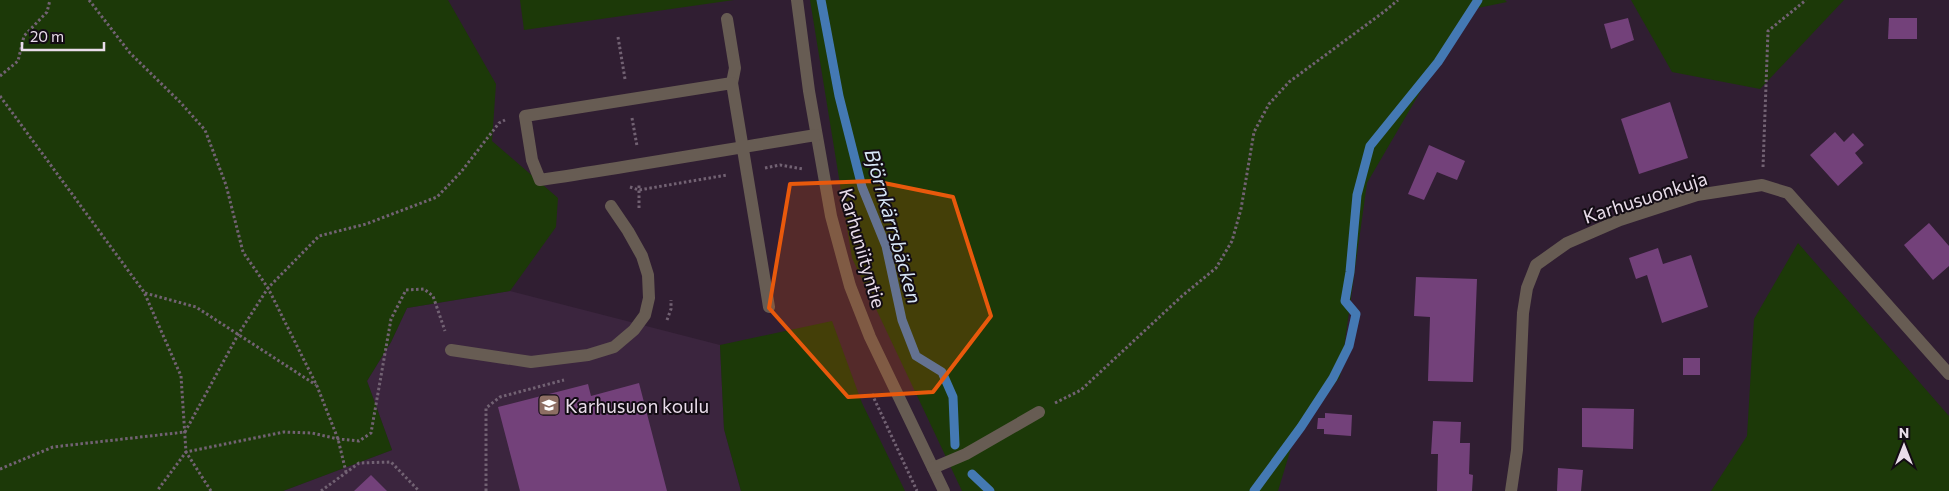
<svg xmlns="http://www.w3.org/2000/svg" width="1949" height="491" font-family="Commissioner,sans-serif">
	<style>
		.built { fill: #3b253e }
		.green { fill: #1c3908 }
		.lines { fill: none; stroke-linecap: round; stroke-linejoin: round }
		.stream { stroke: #4479b3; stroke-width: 9 }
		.building { fill: #73417a }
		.path { stroke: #726273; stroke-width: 3; stroke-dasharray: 2.5 2.5; stroke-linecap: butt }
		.minor { stroke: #675c53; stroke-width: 12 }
		.marked { fill: #e8590c; fill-opacity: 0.2; stroke: #e8590c; stroke-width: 4; stroke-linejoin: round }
		.labels { text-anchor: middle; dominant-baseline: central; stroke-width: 4; stroke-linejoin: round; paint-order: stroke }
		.street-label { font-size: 19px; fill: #e9ddea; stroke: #130c14 }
		.poi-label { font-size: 19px; fill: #e9ddea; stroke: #130c14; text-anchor: start }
		.water-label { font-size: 20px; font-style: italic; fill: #d7e6f6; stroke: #130c14 }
	</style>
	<rect width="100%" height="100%" fill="#301e32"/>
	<!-- built -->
	<path class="built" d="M510 291 720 345 724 429 741 491H283L392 450 367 381 391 342 407 308Z"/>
	<!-- green -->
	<g class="green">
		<path d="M0 0H448L496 84 492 141 558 198 556 227 510 291 407 308 391 342 367 381 392 450 283 491H0Z"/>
		<path d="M520 0H734L524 30Z"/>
		<path d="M810 0H1505L1507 2 1468 10 1367 183 1340 377 1295 435 1278 491H962L852 258Z"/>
		<path d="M1631 0H1844L1760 89 1672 72Z"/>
		<path d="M1798 243 1949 416V491H1711L1747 436 1754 319Z"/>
		<path d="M832 321 862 403 905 491H741L724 429 720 345Z"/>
	</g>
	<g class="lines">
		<!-- stream -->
		<g class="stream">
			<path d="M821 0 839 96 862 187 886 246 902 320 916 356 942 372 953 397 955 445"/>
			<path d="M972 474 990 491"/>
			<path d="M1254 491 1301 427 1333 378 1349 346 1356 314 1345 301 1350 272 1357 195 1370 146 1438 62 1478 0"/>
		</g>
	</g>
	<!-- building -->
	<g class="building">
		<path d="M1628 18 1634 40 1611 49 1604 24Z"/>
		<path d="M1889 18H1917V39H1888Z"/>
		<path d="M1670 102 1688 158 1639 174 1621 119Z"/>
		<path d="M1835 132 1844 142 1853 133 1864 145 1855 153 1863 163 1838 186 1810 155Z"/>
		<path d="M1429 145 1465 161 1457 180 1437 172 1424 200 1408 194Z"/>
		<path d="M1929 223 1949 246V266L1933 280 1904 245Z"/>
		<path d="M1658 248 1663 264 1691 255 1708 307 1662 323 1647 275 1636 279 1629 258Z"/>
		<path d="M1416 277 1477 279 1473 382 1428 381 1430 317 1414 316Z"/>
		<rect x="1683" y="358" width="17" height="17"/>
		<path d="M639 383 667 491H520L498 407 588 384 591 396Z"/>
		<path d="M1582 408 1634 409 1633 449 1582 447Z"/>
		<path d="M1325 413 1352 415 1351 436 1324 434V429H1317L1318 418H1325Z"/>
		<path d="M1433 421 1461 422 1460 443H1470L1469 474 1473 475 1472 491H1437L1438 454H1431Z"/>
		<path d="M1558 468 1583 470 1581 491H1557Z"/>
		<path d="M371 475 387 491H354Z"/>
	</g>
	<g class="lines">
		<!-- path -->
		<g class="path">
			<path d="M89 0 130 53 180 102 205 130 226 185 243 252 268 288 317 386 338 439 346 472"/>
			<path d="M618 37 625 79"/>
			<path d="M0 76 18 61 24 36 47 12 50 0"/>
			<path d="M0 96 144 292 181 376 186 452 157 491"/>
			<path d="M632 118 637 146"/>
			<path d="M1763 167 1768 31 1806 0"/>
			<path d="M765 168 780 165 803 169"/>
			<path d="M630 187 639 190 727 175"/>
			<path d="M639 208V184"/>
			<path d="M145 293 196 307 316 385"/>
			<path d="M667 320 671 309V300"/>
			<path d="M872 394 917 491"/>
			<path d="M1055 403 1081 390 1182 296 1216 268 1232 241 1241 209 1254 132 1269 104 1289 82 1385 11 1398 0"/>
			<path d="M0 469 53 447 185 432 239 333 268 288 319 236 366 224 437 197 461 172 499 123 505 120"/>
			<path d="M211 491 186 452 284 432 312 433 338 439 359 441 371 433 391 319 406 290 424 289 433 296 445 331"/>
			<path d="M321 491 359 463 391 462 419 491"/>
			<path d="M486 491V408L500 397 564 380"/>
		</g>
		<!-- minor -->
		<g class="minor">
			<path d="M797 0 809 91 831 216 850 286 870 337 944 491"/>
			<path d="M727 19 735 68 732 83"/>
			<path d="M769 307C757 232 744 157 732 83L525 116 532 160 540 180C633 166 724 150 816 135"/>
			<path d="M451 350 531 362 588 355 614 347 634 330 645 315 649 298 648 275 642 256 628 231 611 206"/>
			<path d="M933 468 966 454 1039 412"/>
			<path d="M1511 491 1517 450 1523 313 1527 288 1536 265 1567 243 1620 220 1697 195 1762 185 1788 193 1949 374"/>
		</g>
	</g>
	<!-- marked area -->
	<path class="marked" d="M874 181 953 197 991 316 933 392 848 397 769 308 790 184Z"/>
	<!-- icons -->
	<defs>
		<g id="school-square" transform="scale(1.125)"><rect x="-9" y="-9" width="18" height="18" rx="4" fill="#8d6e63" stroke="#130c14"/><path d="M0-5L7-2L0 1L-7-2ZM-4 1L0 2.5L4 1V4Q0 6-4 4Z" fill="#fff"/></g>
	</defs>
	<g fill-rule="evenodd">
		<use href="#school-square" x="549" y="405"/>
	</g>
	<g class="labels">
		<!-- street labels -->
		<g class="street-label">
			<text transform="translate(1645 197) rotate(-18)">Karhusuonkuja</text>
			<text transform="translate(863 248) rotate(74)">Karhuniityntie</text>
		</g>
		<!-- poi labels -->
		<g class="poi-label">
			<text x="565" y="405">Karhusuon koulu</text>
		</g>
		<!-- water labels -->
		<g class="water-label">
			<text transform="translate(894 226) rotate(74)">Björnkärrsbäcken</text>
		</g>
	</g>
	<!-- north arrow -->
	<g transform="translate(1904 446)" stroke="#130c14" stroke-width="4" paint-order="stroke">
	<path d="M0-4L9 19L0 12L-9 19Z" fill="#e9ddea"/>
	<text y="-8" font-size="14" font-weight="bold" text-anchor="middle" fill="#e9ddea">N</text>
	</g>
	<!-- scale -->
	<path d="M22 42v8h82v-8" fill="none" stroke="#e9ddea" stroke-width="2.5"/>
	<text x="30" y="42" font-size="15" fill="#e9ddea" stroke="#130c14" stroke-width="4" paint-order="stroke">20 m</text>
</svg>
